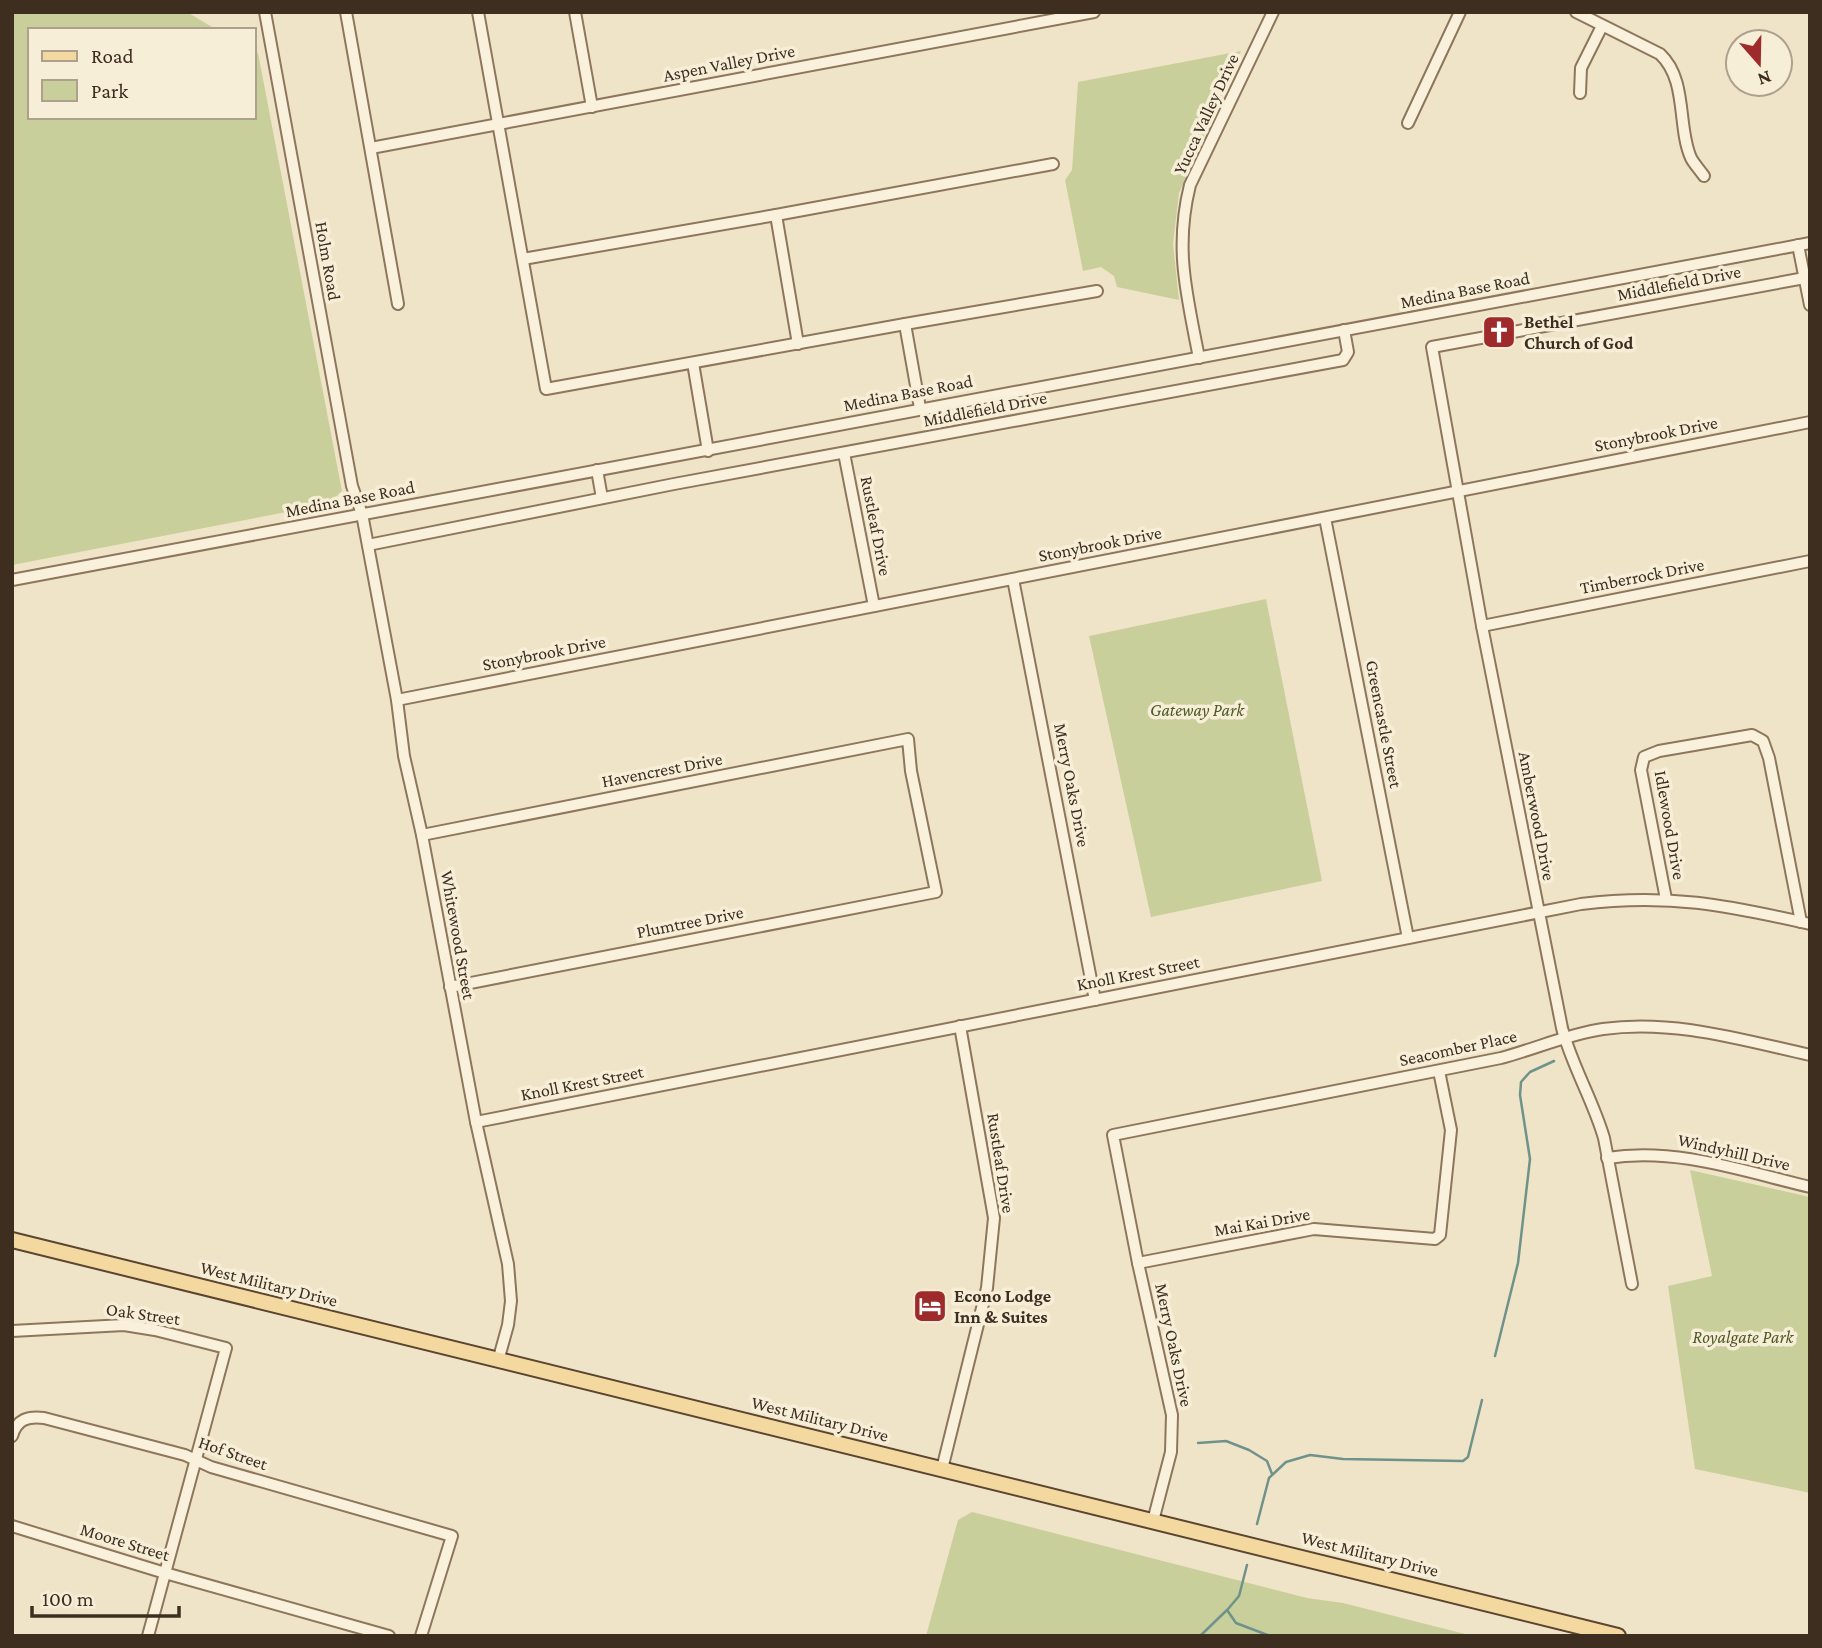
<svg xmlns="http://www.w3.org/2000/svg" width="1822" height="1648" font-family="'Crimson Pro',serif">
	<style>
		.green { fill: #c9cf9b }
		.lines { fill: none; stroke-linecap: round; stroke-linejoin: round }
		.stream { stroke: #6f938a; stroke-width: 2.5 }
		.minor-casing { stroke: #8d765c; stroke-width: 14 }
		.major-casing { stroke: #5b4430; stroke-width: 18 }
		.minor { stroke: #faf1dc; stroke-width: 10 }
		.major { stroke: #f3d9a0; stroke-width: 14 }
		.labels { text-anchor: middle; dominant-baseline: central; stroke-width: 7; stroke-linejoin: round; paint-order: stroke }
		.street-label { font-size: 18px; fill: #3d2e20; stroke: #f7eed8 }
		.poi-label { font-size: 18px; font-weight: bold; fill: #3d2e20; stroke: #f7eed8; text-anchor: start }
		.park-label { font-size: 18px; font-style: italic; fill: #4d5a26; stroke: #f7eed8 }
	</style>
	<rect width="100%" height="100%" fill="#f0e4c8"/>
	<!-- green -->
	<g class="green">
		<path d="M12 12H187L217 30H30V117H254V51L258 53 342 491 328 504 12 565Z"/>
		<path d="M1241 51 1179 193 1173 244 1179 300 1117 287 1114 276 1101 267 1083 271 1065 180 1072 170 1078 82Z"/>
		<path d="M1266 599 1322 881 1151 917 1089 636Z"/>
		<path d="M1690 1170 1810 1197V1493L1695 1469 1668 1286 1712 1276Z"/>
		<path d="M972 1512 1307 1598 1343 1603 1473 1636H926L958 1520Z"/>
	</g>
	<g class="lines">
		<!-- stream -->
		<g class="stream">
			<path d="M1495 1356 1518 1263 1530 1159 1520 1095 1521 1082 1530 1072 1554 1061"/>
			<path d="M1198 1443 1226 1441 1249 1450 1267 1461 1272 1474"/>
			<path d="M1257 1524 1269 1478 1286 1462 1310 1455 1343 1459 1463 1461 1468 1457 1482 1400"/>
			<path d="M1228 1609 1239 1596 1247 1565"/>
			<path d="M1200 1636 1227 1610 1236 1623 1270 1636"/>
		</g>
		<!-- minor casing -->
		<g class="minor-casing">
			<g id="minor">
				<path d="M265 12 352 486 362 514 397 700 404 756 422 835 476 1122 508 1264 511 1301 508 1325 498 1361"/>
				<path d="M346 12 398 304"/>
				<path d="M478 12 546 389 905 324 1097 291"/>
				<path d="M575 12 592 107"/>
				<path d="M1576 12 1660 54C1688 80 1677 127 1691 158 1694 164 1700 170 1704 176"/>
				<path d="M1580 93 1581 68 1602 26"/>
				<path d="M1408 123 1460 12"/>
				<path d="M371 148 1094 12"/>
				<path d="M776 215 798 344"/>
				<path d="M1798 245 1810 305"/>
				<path d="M523 259 776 215 1053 164"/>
				<path d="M905 324 920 408"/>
				<path d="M1199 358C1187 295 1174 249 1190 185L1273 12"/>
				<path d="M693 363 708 451"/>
				<path d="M844 453 874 606"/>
				<path d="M597 470 602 498"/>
				<path d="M1325 518 1408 938"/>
				<path d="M368 545 674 484 1343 360 1348 352 1344 330"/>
				<path d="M1013 579 1095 1000"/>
				<path d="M12 580 1810 243"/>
				<path d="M1482 626 1810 561"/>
				<path d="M397 700 1810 422"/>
				<path d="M422 835 908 739 911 771 936 892 450 987"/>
				<path d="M1666 899 1641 770 1644 757 1659 751 1752 735 1763 741 1769 758 1801 922"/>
				<path d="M476 1122 1581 904C1667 893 1727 905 1810 924"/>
				<path d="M1607 1158C1676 1147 1743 1171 1810 1187"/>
				<path d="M1138 1263 1314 1229 1435 1239 1440 1235 1451 1130 1439 1071"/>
				<path d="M1632 1284 1604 1138C1593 1100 1572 1066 1562 1028L1482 626 1432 347 1810 277"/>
				<path d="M12 1331 124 1325 155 1330 226 1348 148 1636"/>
				<path d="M12 1436C17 1419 28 1416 44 1418L185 1455 211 1467 452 1536 421 1636"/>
				<path d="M942 1469 987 1288 994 1218 960 1026"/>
				<path d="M1153 1521 1171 1452 1172 1415 1138 1263 1113 1135 1501 1058C1535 1049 1568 1034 1603 1029 1673 1019 1742 1040 1810 1055"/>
				<path d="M12 1526 165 1573 389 1636"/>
			</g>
		</g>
		<!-- major casing -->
		<g class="major-casing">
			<path id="major" d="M12 1240 1618 1636"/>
		</g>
		<!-- minor -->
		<use href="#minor" class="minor"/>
		<!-- major -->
		<use href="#major" class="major"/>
	</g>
	<!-- icons -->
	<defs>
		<g id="church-square" transform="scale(1.75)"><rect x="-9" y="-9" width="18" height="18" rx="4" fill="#9e2a2b" stroke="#f7eed8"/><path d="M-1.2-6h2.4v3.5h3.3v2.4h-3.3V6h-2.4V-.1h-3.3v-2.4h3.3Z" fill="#fff"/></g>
		<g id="hotel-square" transform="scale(1.75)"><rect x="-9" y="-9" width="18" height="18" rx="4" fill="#9e2a2b" stroke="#f7eed8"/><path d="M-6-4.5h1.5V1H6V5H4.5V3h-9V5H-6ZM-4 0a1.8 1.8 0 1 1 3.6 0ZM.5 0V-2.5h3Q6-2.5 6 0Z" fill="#fff"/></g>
	</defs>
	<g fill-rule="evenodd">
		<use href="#church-square" x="1499" y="332"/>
		<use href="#hotel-square" x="930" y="1306"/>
	</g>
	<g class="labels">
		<!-- street labels -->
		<g class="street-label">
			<text transform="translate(729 63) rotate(-11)">Aspen Valley Drive</text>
			<text transform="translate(1206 114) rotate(-65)">Yucca Valley Drive</text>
			<text transform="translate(328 261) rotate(80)">Holm Road</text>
			<text transform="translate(1679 283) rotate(-11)">Middlefield Drive</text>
			<text transform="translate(1465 290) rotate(-11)">Medina Base Road</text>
			<text transform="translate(908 393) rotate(-11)">Medina Base Road</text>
			<text transform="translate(985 409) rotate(-11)">Middlefield Drive</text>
			<text transform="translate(1656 434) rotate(-11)">Stonybrook Drive</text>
			<text transform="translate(350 499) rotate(-11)">Medina Base Road</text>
			<text transform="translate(876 526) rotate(79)">Rustleaf Drive</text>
			<text transform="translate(1100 544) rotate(-11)">Stonybrook Drive</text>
			<text transform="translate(1642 576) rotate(-11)">Timberrock Drive</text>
			<text transform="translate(544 653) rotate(-11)">Stonybrook Drive</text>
			<text transform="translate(1384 724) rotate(79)">Greencastle Street</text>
			<text transform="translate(662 770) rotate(-11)">Havencrest Drive</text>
			<text transform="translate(1072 785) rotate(79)">Merry Oaks Drive</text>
			<text transform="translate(1537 816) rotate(79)">Amberwood Drive</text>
			<text transform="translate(1670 825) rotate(80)">Idlewood Drive</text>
			<text transform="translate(690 922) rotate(-11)">Plumtree Drive</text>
			<text transform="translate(458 935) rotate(80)">Whitewood Street</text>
			<text transform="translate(1138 973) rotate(-11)">Knoll Krest Street</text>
			<text transform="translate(1458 1048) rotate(-12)">Seacomber Place</text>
			<text transform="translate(582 1083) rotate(-11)">Knoll Krest Street</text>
			<text transform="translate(1734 1152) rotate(13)">Windyhill Drive</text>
			<text transform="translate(1001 1163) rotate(81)">Rustleaf Drive</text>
			<text transform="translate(1262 1222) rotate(-10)">Mai Kai Drive</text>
			<text transform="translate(269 1284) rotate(14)">West Military Drive</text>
			<text transform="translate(143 1314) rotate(8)">Oak Street</text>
			<text transform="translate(1174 1345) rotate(78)">Merry Oaks Drive</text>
			<text transform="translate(820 1419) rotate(14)">West Military Drive</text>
			<text transform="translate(233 1453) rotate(19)">Hof Street</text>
			<text transform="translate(125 1542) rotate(17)">Moore Street</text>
			<text transform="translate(1370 1554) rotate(14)">West Military Drive</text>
		</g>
		<!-- poi labels -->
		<g class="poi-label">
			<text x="1524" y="322">Bethel<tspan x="1524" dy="21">Church of God</tspan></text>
			<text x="954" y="1296">Econo Lodge<tspan x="954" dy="21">Inn &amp; Suites</tspan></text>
		</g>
		<!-- park labels -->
		<g class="park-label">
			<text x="1197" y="710">Gateway Park</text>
			<text x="1743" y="1337">Royalgate Park</text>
		</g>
	</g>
	<!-- border -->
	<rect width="1822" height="1648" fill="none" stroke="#3d2e20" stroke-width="28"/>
	<!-- legend -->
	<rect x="28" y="28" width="228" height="91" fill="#f7eed8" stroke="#ada18e" stroke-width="2"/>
	<rect x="42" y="51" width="35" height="10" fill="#f3d9a0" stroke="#ada18e" stroke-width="2"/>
	<text x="91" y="63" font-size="21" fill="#3d2e20">Road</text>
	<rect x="42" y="80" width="35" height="21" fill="#c9cf9b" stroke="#ada18e" stroke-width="2"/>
	<text x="91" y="98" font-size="21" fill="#3d2e20">Park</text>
	<!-- north arrow -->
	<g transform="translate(1759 63) rotate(160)"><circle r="33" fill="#f7eed8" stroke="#ada18e" stroke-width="2"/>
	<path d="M0-5L12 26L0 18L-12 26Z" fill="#9e2a2b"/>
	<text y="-10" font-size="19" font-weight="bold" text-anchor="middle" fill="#3d2e20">N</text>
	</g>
	<!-- scale -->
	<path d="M32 1606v10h147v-10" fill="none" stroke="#3d2e20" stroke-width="3.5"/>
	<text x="42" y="1606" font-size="21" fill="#3d2e20" stroke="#f7eed8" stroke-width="5" paint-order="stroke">100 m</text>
</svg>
